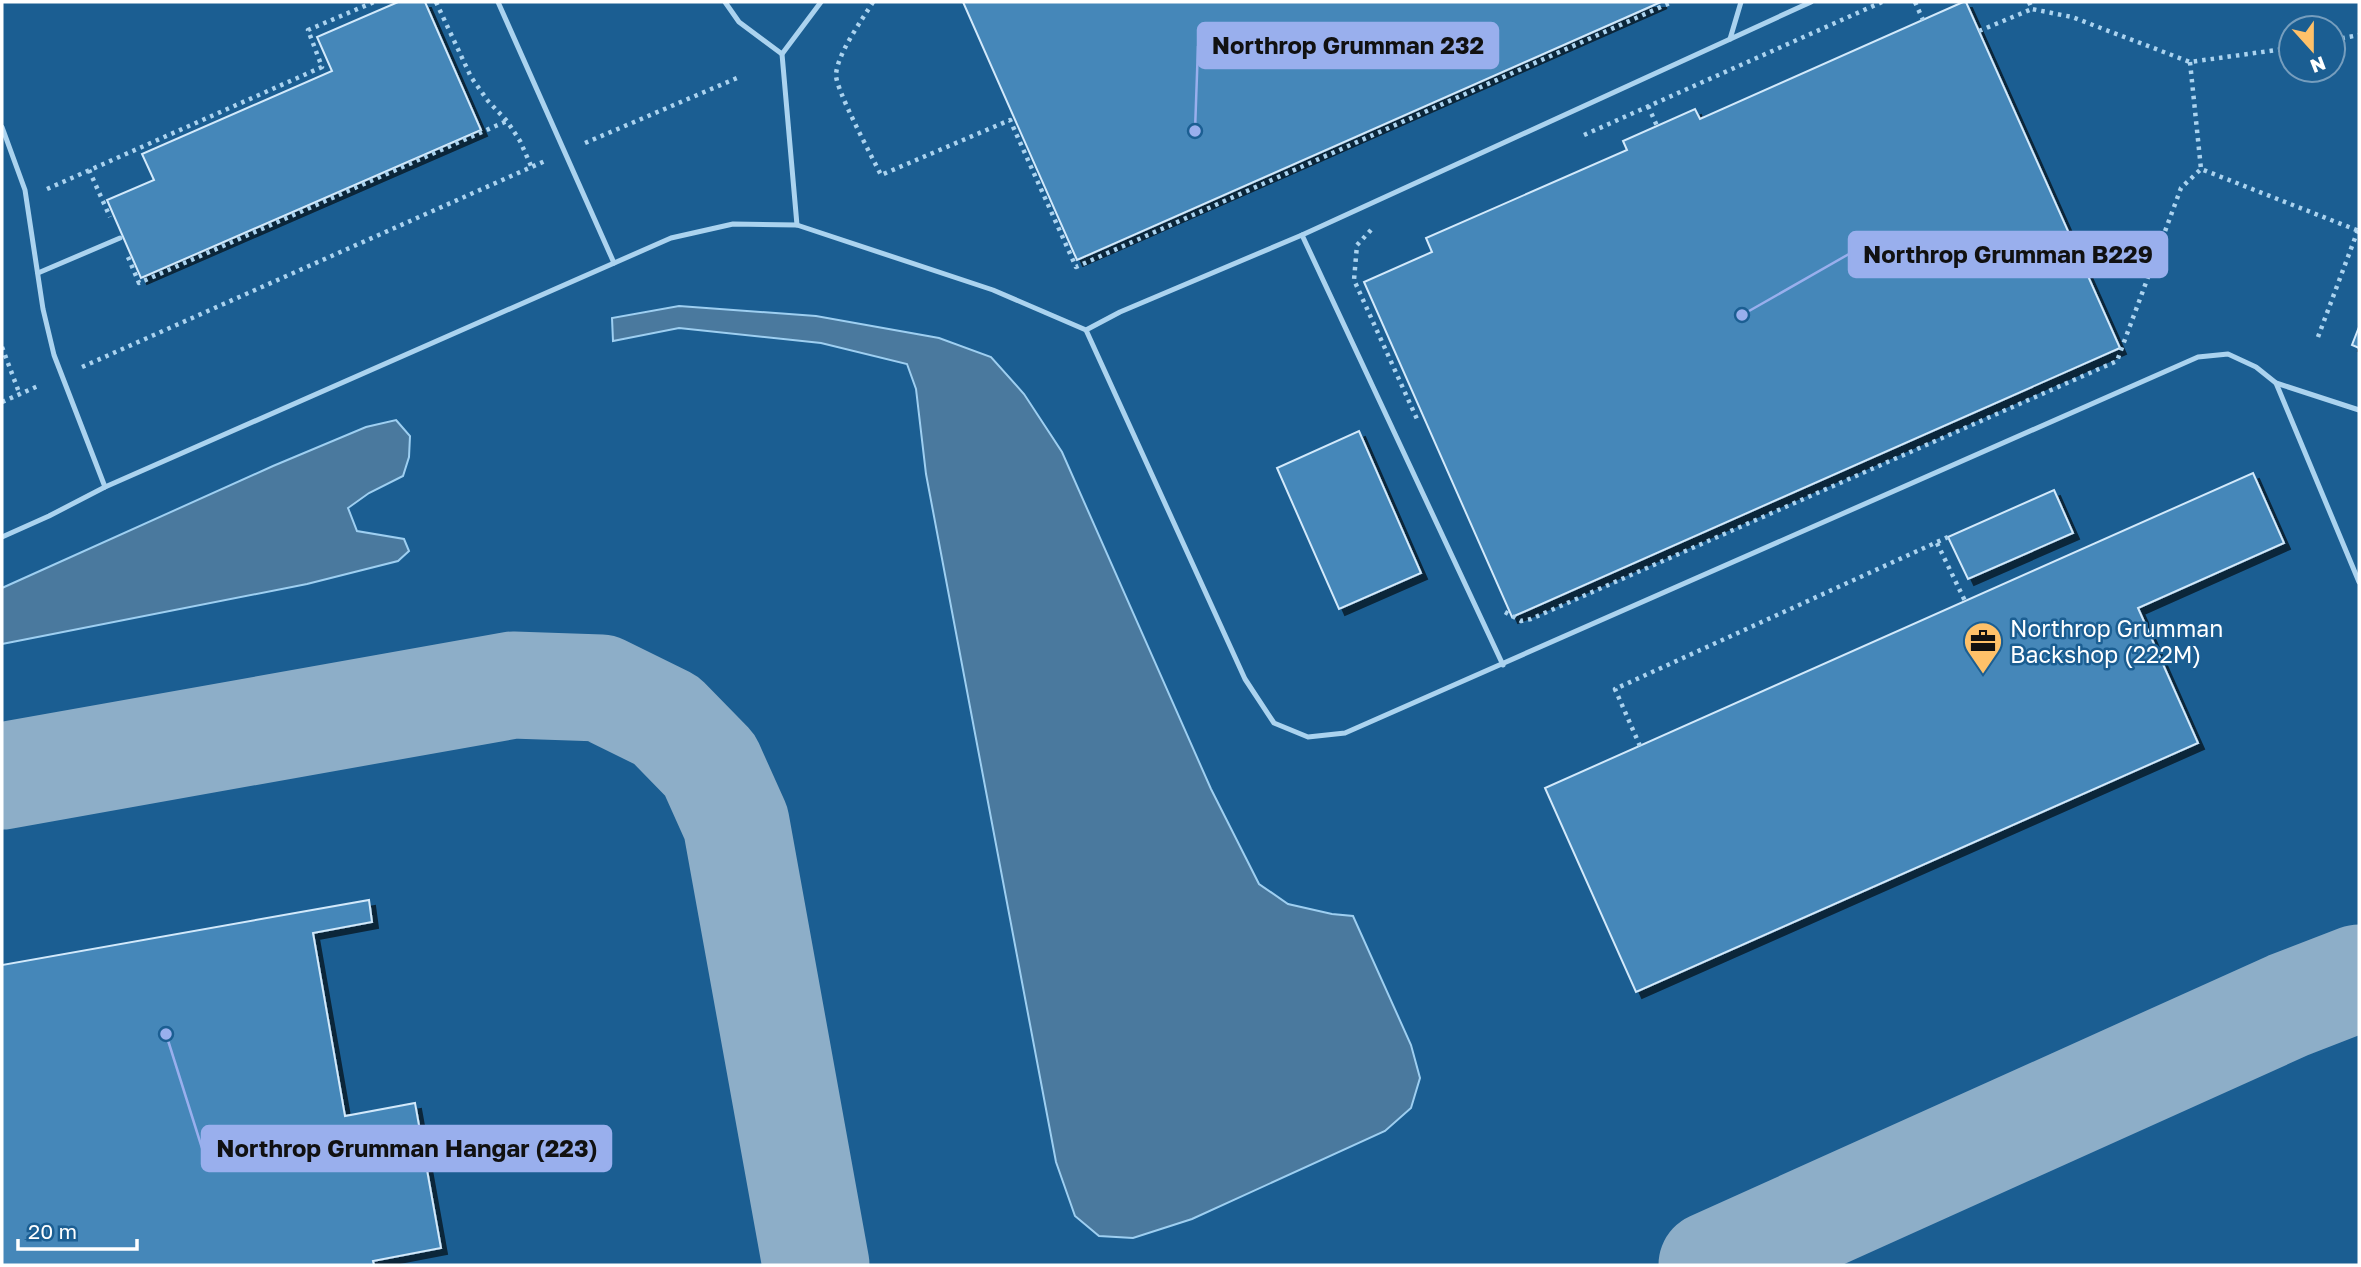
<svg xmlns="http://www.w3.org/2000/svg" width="2361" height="1267" font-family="'Golos Text',sans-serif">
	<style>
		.water { fill: #4a799e; stroke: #9ecff1; stroke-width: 2 }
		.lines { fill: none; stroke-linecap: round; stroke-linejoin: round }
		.taxiway { stroke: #8daec8; stroke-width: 107 }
		.building { fill: #4487b9; stroke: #d2e9fb; stroke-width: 2; filter: url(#shadow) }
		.path { stroke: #abd3ef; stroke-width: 4.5; stroke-dasharray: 3.5 5; stroke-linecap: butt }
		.lane { stroke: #abd3ef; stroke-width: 5 }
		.labels { text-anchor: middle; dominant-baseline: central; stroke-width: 5; stroke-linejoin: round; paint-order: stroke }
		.poi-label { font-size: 23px; fill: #fff; stroke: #1b5e92; text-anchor: start }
		.leader { fill: none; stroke: #99afed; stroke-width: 2.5 }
		.callout-dot { fill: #99afed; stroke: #1b5e92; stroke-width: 2.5 }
		.callout { fill: #99afed; stroke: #99afed; stroke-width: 2.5 }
		.callout-label { font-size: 24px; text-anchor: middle; font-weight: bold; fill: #111 }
	</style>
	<defs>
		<filter id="shadow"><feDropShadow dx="6" dy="6" stdDeviation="0" flood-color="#0009"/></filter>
	</defs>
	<rect width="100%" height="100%" fill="#1b5e92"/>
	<!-- water -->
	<g class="water">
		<path d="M679 306 816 316 939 338 991 357 1024 394 1062 452 1211 789 1259 884 1288 904 1332 914 1353 916 1411 1045 1420 1078 1411 1108 1385 1131 1192 1219 1133 1238 1099 1236 1075 1216 1056 1162 926 474 916 389 907 364 821 343 679 328 613 341 612 318Z"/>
		<path d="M396 420 410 436 409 457 403 476 369 493 348 508 357 531 404 539 409 551 398 561 307 584 2 644V588L273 466 366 427Z"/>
	</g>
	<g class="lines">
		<!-- taxiway -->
		<g class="taxiway">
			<path d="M2 776 513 685 601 688 666 720 710 765 736 823 816 1265"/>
			<path d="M1712 1265 2289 1005 2359 978"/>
		</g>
	</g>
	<!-- building -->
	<g class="building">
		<path d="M398 2H425L481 130 141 278 107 200 154 180 142 154 332 71 317 37Z"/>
		<path d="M963 2H1661L1077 260Z"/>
		<path d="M1963 2H1966L2120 348 1512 617 1364 282 1432 252 1426 238 1627 150 1623 141 1695 109 1700 119Z"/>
		<path d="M2359 327V348L2352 345Z"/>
		<path d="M1359 431 1421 573 1339 609 1277 468Z"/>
		<path d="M2253 473 2284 543 2138 608 2198 743 1636 992 1545 788Z"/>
		<path d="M2054 490 2073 533 1968 579 1948 537Z"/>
		<path d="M369 900 372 922 313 933 345 1116 415 1103 441 1248 373 1261 374 1265H2V965Z"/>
	</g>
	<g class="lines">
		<!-- path -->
		<g class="path">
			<path d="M436 2 471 77 488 101 507 121 520 141 532 168"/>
			<path d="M873 2C862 20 837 54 836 75 836 90 872 157 881 175L1010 120 1076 267 1672 2"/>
			<path d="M1915 2 1923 20"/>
			<path d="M2029 2 2032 9 2072 17 2190 62 2291 48"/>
			<path d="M1979 31 2032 9"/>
			<path d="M2333 40 2359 35"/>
			<path d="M2190 62 2201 169 2359 231"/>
			<path d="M1648 106 1657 126"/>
			<path d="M1584 135 1882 2"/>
			<path d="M585 143 737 78"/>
			<path d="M89 170 110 217"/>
			<path d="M47 189 322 67 308 30 374 2"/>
			<path d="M1371 230 1357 245 1354 280 1417 419"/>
			<path d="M128 257 139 283 507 121"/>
			<path d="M2318 337 2358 230"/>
			<path d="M2 347 20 395"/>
			<path d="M82 367 545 161"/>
			<path d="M2 402 38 386"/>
			<path d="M1937 543 1965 601"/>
			<path d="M1505 612 1521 621 1531 619 2117 361 2181 188 2201 169"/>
			<path d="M1640 746 1615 689 1948 537"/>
		</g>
		<!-- lane -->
		<g class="lane">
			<path d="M498 2 614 263"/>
			<path d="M725 2 739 22 782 54"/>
			<path d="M1730 39 1741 2"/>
			<path d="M2 127 25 190 43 309 54 355 105 487"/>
			<path d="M797 225 782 54 821 2"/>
			<path d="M1302 235 1503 665"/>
			<path d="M38 273 120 238"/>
			<path d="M1086 330 1245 679 1274 723 1308 737 1345 733 2198 357 2228 354 2256 367 2276 383 2359 410"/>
			<path d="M2276 383 2359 582"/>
			<path d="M2 537 49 516 105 487 671 238 733 224 797 225 993 290 1086 330 1120 312 1302 235 1811 2"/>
		</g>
	</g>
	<!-- icons -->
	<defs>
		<g id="office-pin" transform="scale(2.0125)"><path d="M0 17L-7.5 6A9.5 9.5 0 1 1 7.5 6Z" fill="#ffc169" stroke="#1b5e92"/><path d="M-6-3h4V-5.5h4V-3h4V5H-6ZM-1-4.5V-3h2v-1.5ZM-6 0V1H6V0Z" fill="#111"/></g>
	</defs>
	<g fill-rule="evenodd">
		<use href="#office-pin" x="1983" y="641"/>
	</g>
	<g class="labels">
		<!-- poi labels -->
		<g class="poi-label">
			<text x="2010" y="628">Northrop Grumman<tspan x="2010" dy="26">Backshop (222M)</tspan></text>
		</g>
	</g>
	<!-- callouts -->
	<path class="leader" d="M1195 131L1198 46M1742 315L1849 254M166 1034L202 1148"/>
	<g class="callout-dot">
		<circle cx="1195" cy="131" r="7"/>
		<circle cx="1742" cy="315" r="7"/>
		<circle cx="166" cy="1034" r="7"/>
	</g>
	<g class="callout">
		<rect x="1198" y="23" width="300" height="45" rx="7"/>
		<rect x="1849" y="232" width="318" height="45" rx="7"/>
		<rect x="202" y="1126" width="409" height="45" rx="7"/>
	</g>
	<g class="callout-label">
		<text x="1348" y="54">Northrop Grumman 232</text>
		<text x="2008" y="263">Northrop Grumman B229</text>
		<text x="407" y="1157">Northrop Grumman Hangar (223)</text>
	</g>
	<!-- border -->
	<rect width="2361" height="1267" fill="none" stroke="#ffffff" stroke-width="7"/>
	<!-- north arrow -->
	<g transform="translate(2312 49) rotate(159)"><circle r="33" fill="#1b5e92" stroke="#769ebe" stroke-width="2"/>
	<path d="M0-5L12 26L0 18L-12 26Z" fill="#ffc169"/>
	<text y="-10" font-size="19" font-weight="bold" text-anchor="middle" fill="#ffffff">N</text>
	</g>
	<!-- scale -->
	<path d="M18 1239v10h119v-10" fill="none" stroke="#ffffff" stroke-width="3.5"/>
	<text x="28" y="1239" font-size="21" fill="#ffffff" stroke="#1b5e92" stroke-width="5" paint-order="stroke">20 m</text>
</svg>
